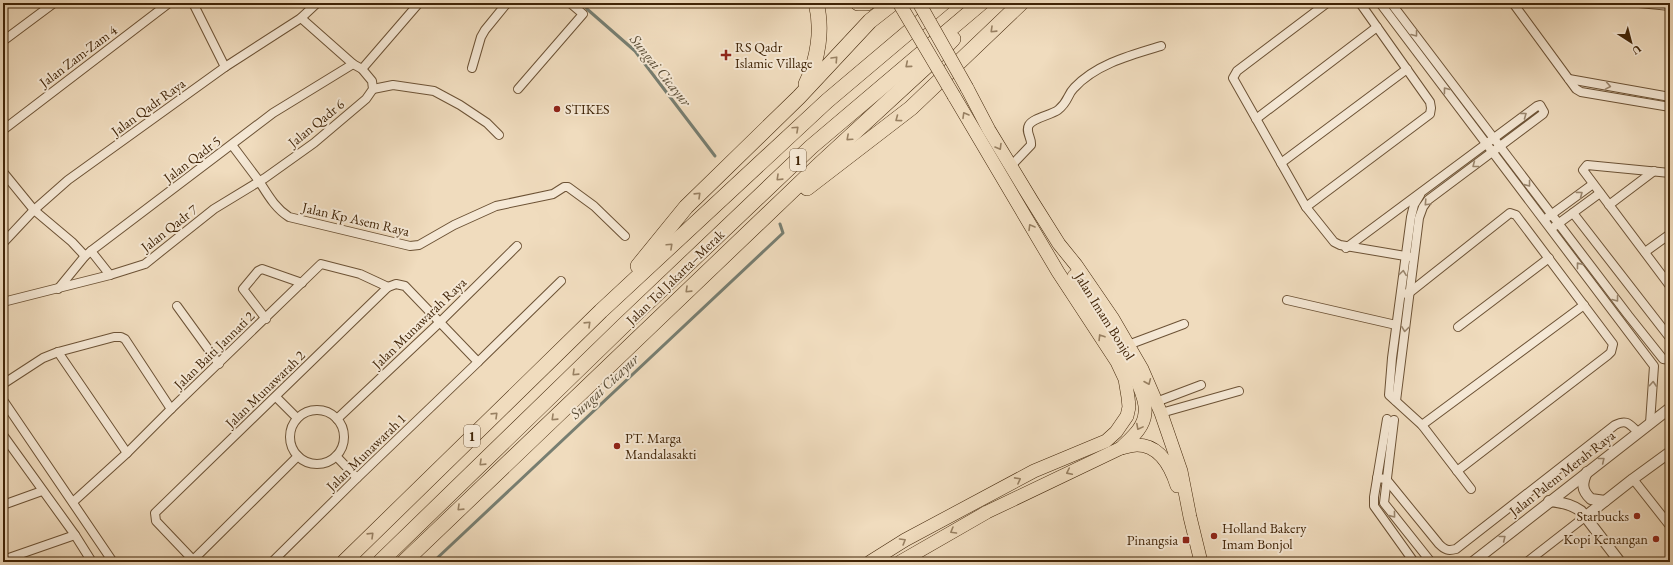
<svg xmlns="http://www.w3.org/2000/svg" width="1673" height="565" font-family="'EB Garamond',serif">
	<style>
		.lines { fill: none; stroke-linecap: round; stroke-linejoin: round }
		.stream { stroke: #777e71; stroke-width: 3 }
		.minor-casing { stroke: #6c5235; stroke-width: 10 }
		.tertiary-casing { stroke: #6c5235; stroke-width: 12 }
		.primary-casing { stroke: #402407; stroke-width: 14 }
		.motorway-casing { stroke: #402407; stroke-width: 16 }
		.minor { stroke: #f5e8d5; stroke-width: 8 }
		.tertiary { stroke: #f5e8d5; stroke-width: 10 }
		.primary { stroke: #f0dcbe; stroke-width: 13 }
		.motorway { stroke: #f0dcbe; stroke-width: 15 }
		.primary-bridge-casing { stroke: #402407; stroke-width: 14; stroke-linecap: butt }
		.primary-bridge { stroke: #f0dcbe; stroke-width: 13 }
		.oneway { stroke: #988062 }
		.oneway2 { stroke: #9a866e }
		.poi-dot { fill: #8f2418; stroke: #f5e8d5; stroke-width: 1.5 }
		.labels { text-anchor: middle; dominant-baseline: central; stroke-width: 4; stroke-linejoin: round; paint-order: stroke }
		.shield { fill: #f5e8d5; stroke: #765f45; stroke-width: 1 }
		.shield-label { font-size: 13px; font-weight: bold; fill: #402407 }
		.poi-label { font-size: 14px; fill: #402407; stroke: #f5e8d5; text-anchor: start }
		.street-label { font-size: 14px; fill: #402407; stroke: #f5e8d5 }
		.water-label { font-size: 15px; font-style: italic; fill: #574a33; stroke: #f5e8d5 }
	</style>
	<rect width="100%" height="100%" fill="#f0dcbe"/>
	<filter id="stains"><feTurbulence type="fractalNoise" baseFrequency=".005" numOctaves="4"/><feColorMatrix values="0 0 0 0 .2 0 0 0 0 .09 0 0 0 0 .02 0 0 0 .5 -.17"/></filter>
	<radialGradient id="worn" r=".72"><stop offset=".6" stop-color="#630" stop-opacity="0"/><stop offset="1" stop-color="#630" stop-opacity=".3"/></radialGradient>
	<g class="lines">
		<!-- stream -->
		<g class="stream">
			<path d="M583 3 587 9 635 51 715 156"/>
			<path d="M433 562 783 233 780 224"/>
		</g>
		<!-- minor casing -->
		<g class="minor-casing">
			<g id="minor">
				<path d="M193 3 225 67"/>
				<path d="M1327 3 1237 71 1233 78 1306 207 1430 114 1431 108 1430 102 1360 3"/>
				<path d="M1380 3 1654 366 1650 423"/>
				<path d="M1391 3 1628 315 1663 359 1670 360"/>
				<path d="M1513 3 1576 89 1581 92 1670 107"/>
				<path d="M1639 3 1670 6"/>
				<path d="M3 41 54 3"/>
				<path d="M472 68 481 37 485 30 507 3"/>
				<path d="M362 69 419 3"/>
				<path d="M1569 79 1670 97"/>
				<path d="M373 89 393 85 434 91 460 105 487 123 499 135"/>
				<path d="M518 89 583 14 570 3"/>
				<path d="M1256 119 1377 27"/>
				<path d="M3 130 169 3"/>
				<path d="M232 145C241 157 250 169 259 181 268 195 275 208 289 217L410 246 419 245 454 225 496 206 553 194 564 187H568L594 206 625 236"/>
				<path d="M1281 163 1407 69"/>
				<path d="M1011 166 1031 145C1032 138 1025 132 1029 125 1033 118 1051 115 1058 110 1069 101 1067 95 1074 88 1096 64 1131 55 1161 46"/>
				<path d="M3 172 34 210 72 242 85 256"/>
				<path d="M1670 173 1587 165 1583 170 1670 286"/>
				<path d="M1420 195 1414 205 1411 217 1392 358 1389 395 1422 425 1471 489"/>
				<path d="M1609 205 1654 171"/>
				<path d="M1306 207 1334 242 1340 245 1411 257"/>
				<path d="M1573 213 1670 338"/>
				<path d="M1548 217 1593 184"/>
				<path d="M1555 226 1600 193"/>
				<path d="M3 243 34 210 68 180 225 67 301 18 317 3"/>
				<path d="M1346 248 1537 106 1540 105 1544 112 1543 114 1428 200 1423 207 1419 218 1396 401"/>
				<path d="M91 251 110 275"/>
				<path d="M1645 252 1670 234"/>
				<path d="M58 289 85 256 91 251 273 113 353 64"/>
				<path d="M1401 294 1409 293 1510 213 1516 215 1613 344 1611 352 1608 355 1457 471"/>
				<path d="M1287 300 1396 325"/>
				<path d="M3 302 110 275 145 264 214 209 265 178 314 143 366 99 373 89 372 81 362 69 353 64 301 18"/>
				<path d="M177 306 219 364"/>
				<path d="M266 319 243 289 258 271 262 269 302 283"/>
				<path d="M1458 327 1549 258"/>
				<path d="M1128 345 1184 324"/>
				<path d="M58 352 127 453"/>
				<path d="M478 362 561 281"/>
				<path d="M3 384 43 358 58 352 114 337H121L125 339 171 409"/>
				<path d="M276 397 297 418"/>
				<path d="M3 400 113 562"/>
				<path d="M1156 402 1201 385"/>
				<circle cx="317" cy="437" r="27"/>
				<path d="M1161 413 1239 391"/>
				<path d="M337 419 439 323 517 246"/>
				<path d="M1387 419 1374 497V506L1414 562"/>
				<path d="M1394 420 1384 503 1431 562"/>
				<path d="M1422 425 1584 305"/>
				<path d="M3 435 75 535 92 562"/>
				<path d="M336 456 357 478"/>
				<path d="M1377 478 1386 479 1439 544C1445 550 1448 551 1456 549L1615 425C1627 419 1629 424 1638 432"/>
				<path d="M1633 479 1670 526"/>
				<path d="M73 502 127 453 171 409 321 264 360 274 388 287"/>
				<path d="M3 505 42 491"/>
				<path d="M3 560 75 535"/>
				<path d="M191 562 298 456"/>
				<path d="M195 562 156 521 155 513 388 287 396 284 405 286 478 362 357 478 272 562"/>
				<path d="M1527 562 1586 516"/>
			</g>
		</g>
		<!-- tertiary casing -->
		<g class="tertiary-casing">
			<g id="tertiary">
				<path d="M1587 472C1582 483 1581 490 1591 499L1605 501"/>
				<path d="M1549 501C1561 502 1571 504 1581 511L1620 562"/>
				<path d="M1586 516 1633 479 1670 452"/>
				<path d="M1473 562 1670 408"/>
			</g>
		</g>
		<!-- primary casing -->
		<g class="primary-casing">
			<g id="primary">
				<path d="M967 88 989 130 1032 201 1059 244 1076 265 1113 319 1142 369 1161 413 1181 471 1190 517 1201 562"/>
				<path d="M1121 448C1126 447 1132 445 1137 445 1160 445 1171 467 1177 486"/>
				<path d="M870 562 905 540 1034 471 1106 441 1116 432 1127 416 1129 407 1128 397 1125 379 1117 362 1058 272 954 96"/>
				<path d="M900 562 987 512 1121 448C1131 438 1144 428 1145 413 1149 385 1091 302 1074 276"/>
			</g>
		</g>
		<!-- motorway casing -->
		<g class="motorway-casing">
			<g id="motorway">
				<path d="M858 3H867"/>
				<path d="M806 84C818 60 823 29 816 3"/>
				<path d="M807 188 911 108 1021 3"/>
				<path d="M638 266 686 207 799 97 870 21 893 3"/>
				<path d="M344 562 601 311 827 101 943 3"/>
				<path d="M380 562 623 326 811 147 981 3"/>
				<path d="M404 562 818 166 931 62 953 39"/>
			</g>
		</g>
		<!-- minor -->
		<use href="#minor" class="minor"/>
		<!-- tertiary -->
		<use href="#tertiary" class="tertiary"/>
		<!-- primary -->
		<use href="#primary" class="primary"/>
		<!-- motorway -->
		<use href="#motorway" class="motorway"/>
		<!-- primary-bridge casing -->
		<g class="primary-bridge-casing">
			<g id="primary-bridge">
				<path d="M899 3 954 96"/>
				<path d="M919 3 967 88"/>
			</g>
		</g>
		<!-- primary-bridge -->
		<use href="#primary-bridge" class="primary-bridge"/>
	</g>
	<!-- one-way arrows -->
	<defs><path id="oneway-chevron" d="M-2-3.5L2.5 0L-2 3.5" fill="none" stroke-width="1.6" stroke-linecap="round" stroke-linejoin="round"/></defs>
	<g class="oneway">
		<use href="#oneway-chevron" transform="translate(993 30) rotate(136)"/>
		<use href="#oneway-chevron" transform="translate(835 59) rotate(-47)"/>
		<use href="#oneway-chevron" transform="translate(908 65) rotate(140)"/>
		<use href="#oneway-chevron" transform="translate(965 115) rotate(-120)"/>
		<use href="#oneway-chevron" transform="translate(898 119) rotate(143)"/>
		<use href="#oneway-chevron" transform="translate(796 129) rotate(-43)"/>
		<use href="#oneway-chevron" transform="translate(849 138) rotate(138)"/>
		<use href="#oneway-chevron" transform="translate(999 147) rotate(59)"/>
		<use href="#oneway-chevron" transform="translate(779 178) rotate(136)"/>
		<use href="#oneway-chevron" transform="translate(698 195) rotate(-44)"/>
		<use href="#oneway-chevron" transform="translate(1031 227) rotate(-121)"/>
		<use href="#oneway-chevron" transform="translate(670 246) rotate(-43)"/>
		<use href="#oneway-chevron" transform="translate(688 290) rotate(136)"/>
		<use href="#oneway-chevron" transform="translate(588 324) rotate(-44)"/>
		<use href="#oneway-chevron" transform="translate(1101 337) rotate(-122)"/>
		<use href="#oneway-chevron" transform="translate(575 373) rotate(136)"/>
		<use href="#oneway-chevron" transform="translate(1148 382) rotate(67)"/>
		<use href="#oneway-chevron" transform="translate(495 415) rotate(-44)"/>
		<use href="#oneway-chevron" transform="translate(554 418) rotate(136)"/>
		<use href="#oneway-chevron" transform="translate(1139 427) rotate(118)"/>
		<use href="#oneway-chevron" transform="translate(482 463) rotate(136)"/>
		<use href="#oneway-chevron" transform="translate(1069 472) rotate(154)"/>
		<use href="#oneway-chevron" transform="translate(1018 480) rotate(-28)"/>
		<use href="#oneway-chevron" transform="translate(460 508) rotate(136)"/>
		<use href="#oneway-chevron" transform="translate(953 531) rotate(150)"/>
		<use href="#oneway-chevron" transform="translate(371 535) rotate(-44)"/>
		<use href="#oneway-chevron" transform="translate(903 541) rotate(-31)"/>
	</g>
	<g class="oneway2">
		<use href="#oneway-chevron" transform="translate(1415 34) rotate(53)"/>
		<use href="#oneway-chevron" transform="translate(1608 86) rotate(10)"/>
		<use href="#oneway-chevron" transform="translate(1446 90) rotate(-127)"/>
		<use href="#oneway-chevron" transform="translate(1524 115) rotate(-36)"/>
		<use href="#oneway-chevron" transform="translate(1475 165) rotate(142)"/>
		<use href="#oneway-chevron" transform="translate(1528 184) rotate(52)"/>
		<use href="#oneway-chevron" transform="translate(1580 194) rotate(-37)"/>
		<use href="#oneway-chevron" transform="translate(1427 203) rotate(133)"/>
		<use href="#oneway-chevron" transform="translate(1579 265) rotate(-128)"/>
		<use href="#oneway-chevron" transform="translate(1403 273) rotate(-82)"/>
		<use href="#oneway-chevron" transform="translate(1616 299) rotate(53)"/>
		<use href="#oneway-chevron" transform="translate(1405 329) rotate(97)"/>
		<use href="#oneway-chevron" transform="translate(1653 384) rotate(-86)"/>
		<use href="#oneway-chevron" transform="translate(1602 460) rotate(-39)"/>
		<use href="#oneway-chevron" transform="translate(1393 515) rotate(51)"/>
		<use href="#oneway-chevron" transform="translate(1503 538) rotate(-39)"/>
	</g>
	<!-- markers -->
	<g class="poi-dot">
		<path d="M724 49h4v4h4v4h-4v4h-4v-4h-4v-4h4z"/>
		<circle cx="557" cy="109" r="4"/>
		<circle cx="617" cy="446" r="4"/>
		<circle cx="1637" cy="516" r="4"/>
		<circle cx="1214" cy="536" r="4"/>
		<circle cx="1656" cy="539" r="4"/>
		<rect x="1182" y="536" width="8" height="8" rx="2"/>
	</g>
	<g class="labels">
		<!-- shield labels -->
		<g class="shield">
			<rect x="790" y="149" width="16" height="22" rx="3"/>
			<rect x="464" y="425" width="16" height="22" rx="3"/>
		</g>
		<g class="shield-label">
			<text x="798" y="160">1</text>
			<text x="472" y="436">1</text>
		</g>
		<!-- poi labels -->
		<g class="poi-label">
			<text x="735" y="47">RS Qadr<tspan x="735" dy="16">Islamic Village</tspan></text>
			<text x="565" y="109">STIKES</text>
			<text x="625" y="438">PT. Marga<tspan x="625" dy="16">Mandalasakti</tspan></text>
			<text x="1629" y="516" text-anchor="end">Starbucks</text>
			<text x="1222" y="528">Holland Bakery<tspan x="1222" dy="16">Imam Bonjol</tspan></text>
			<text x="1648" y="539" text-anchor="end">Kopi Kenangan</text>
			<text x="1178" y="540" text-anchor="end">Pinangsia</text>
		</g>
		<!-- street labels -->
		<g class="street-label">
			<text transform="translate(78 56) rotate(-37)">Jalan Zam-Zam 4</text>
			<text transform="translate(148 107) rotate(-36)">Jalan Qadr Raya</text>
			<text transform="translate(316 123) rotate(-39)">Jalan Qadr 6</text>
			<text transform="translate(192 159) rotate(-37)">Jalan Qadr 5</text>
			<text transform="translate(356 219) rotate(13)">Jalan Kp Asem Raya</text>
			<text transform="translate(169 228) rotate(-38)">Jalan Qadr 7</text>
			<text transform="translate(675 277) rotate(-44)">Jalan Tol Jakarta–Merak</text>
			<text transform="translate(1105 316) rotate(58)">Jalan Imam Bonjol</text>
			<text transform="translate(419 323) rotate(-44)">Jalan Munawarah Raya</text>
			<text transform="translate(214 350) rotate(-44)">Jalan Baiti Jannati 2</text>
			<text transform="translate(265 389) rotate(-44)">Jalan Munawarah 2</text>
			<text transform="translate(366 452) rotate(-44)">Jalan Munawarah 1</text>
			<text transform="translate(1562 473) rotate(-38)">Jalan Palem Merah Raya</text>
		</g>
		<!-- water labels -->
		<g class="water-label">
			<text transform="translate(661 70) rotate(51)">Sungai Cicayur</text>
			<text transform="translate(604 386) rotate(-43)">Sungai Cicayur</text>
		</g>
	</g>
	<!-- margin -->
	<rect width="1673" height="565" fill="none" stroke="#f0dcbe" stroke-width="16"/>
	<rect x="4" y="4" width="1665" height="557" fill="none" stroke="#402407" stroke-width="2"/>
	<rect x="8" y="8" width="1657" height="549" fill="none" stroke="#402407"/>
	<!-- north arrow -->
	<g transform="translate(1631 42) rotate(144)" stroke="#f5e8d5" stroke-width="3" paint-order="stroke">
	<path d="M0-3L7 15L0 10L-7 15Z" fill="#402407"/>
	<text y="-6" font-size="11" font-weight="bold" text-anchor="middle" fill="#402407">U</text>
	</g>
	<rect width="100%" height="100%" filter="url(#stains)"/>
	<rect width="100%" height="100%" fill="url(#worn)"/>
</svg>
